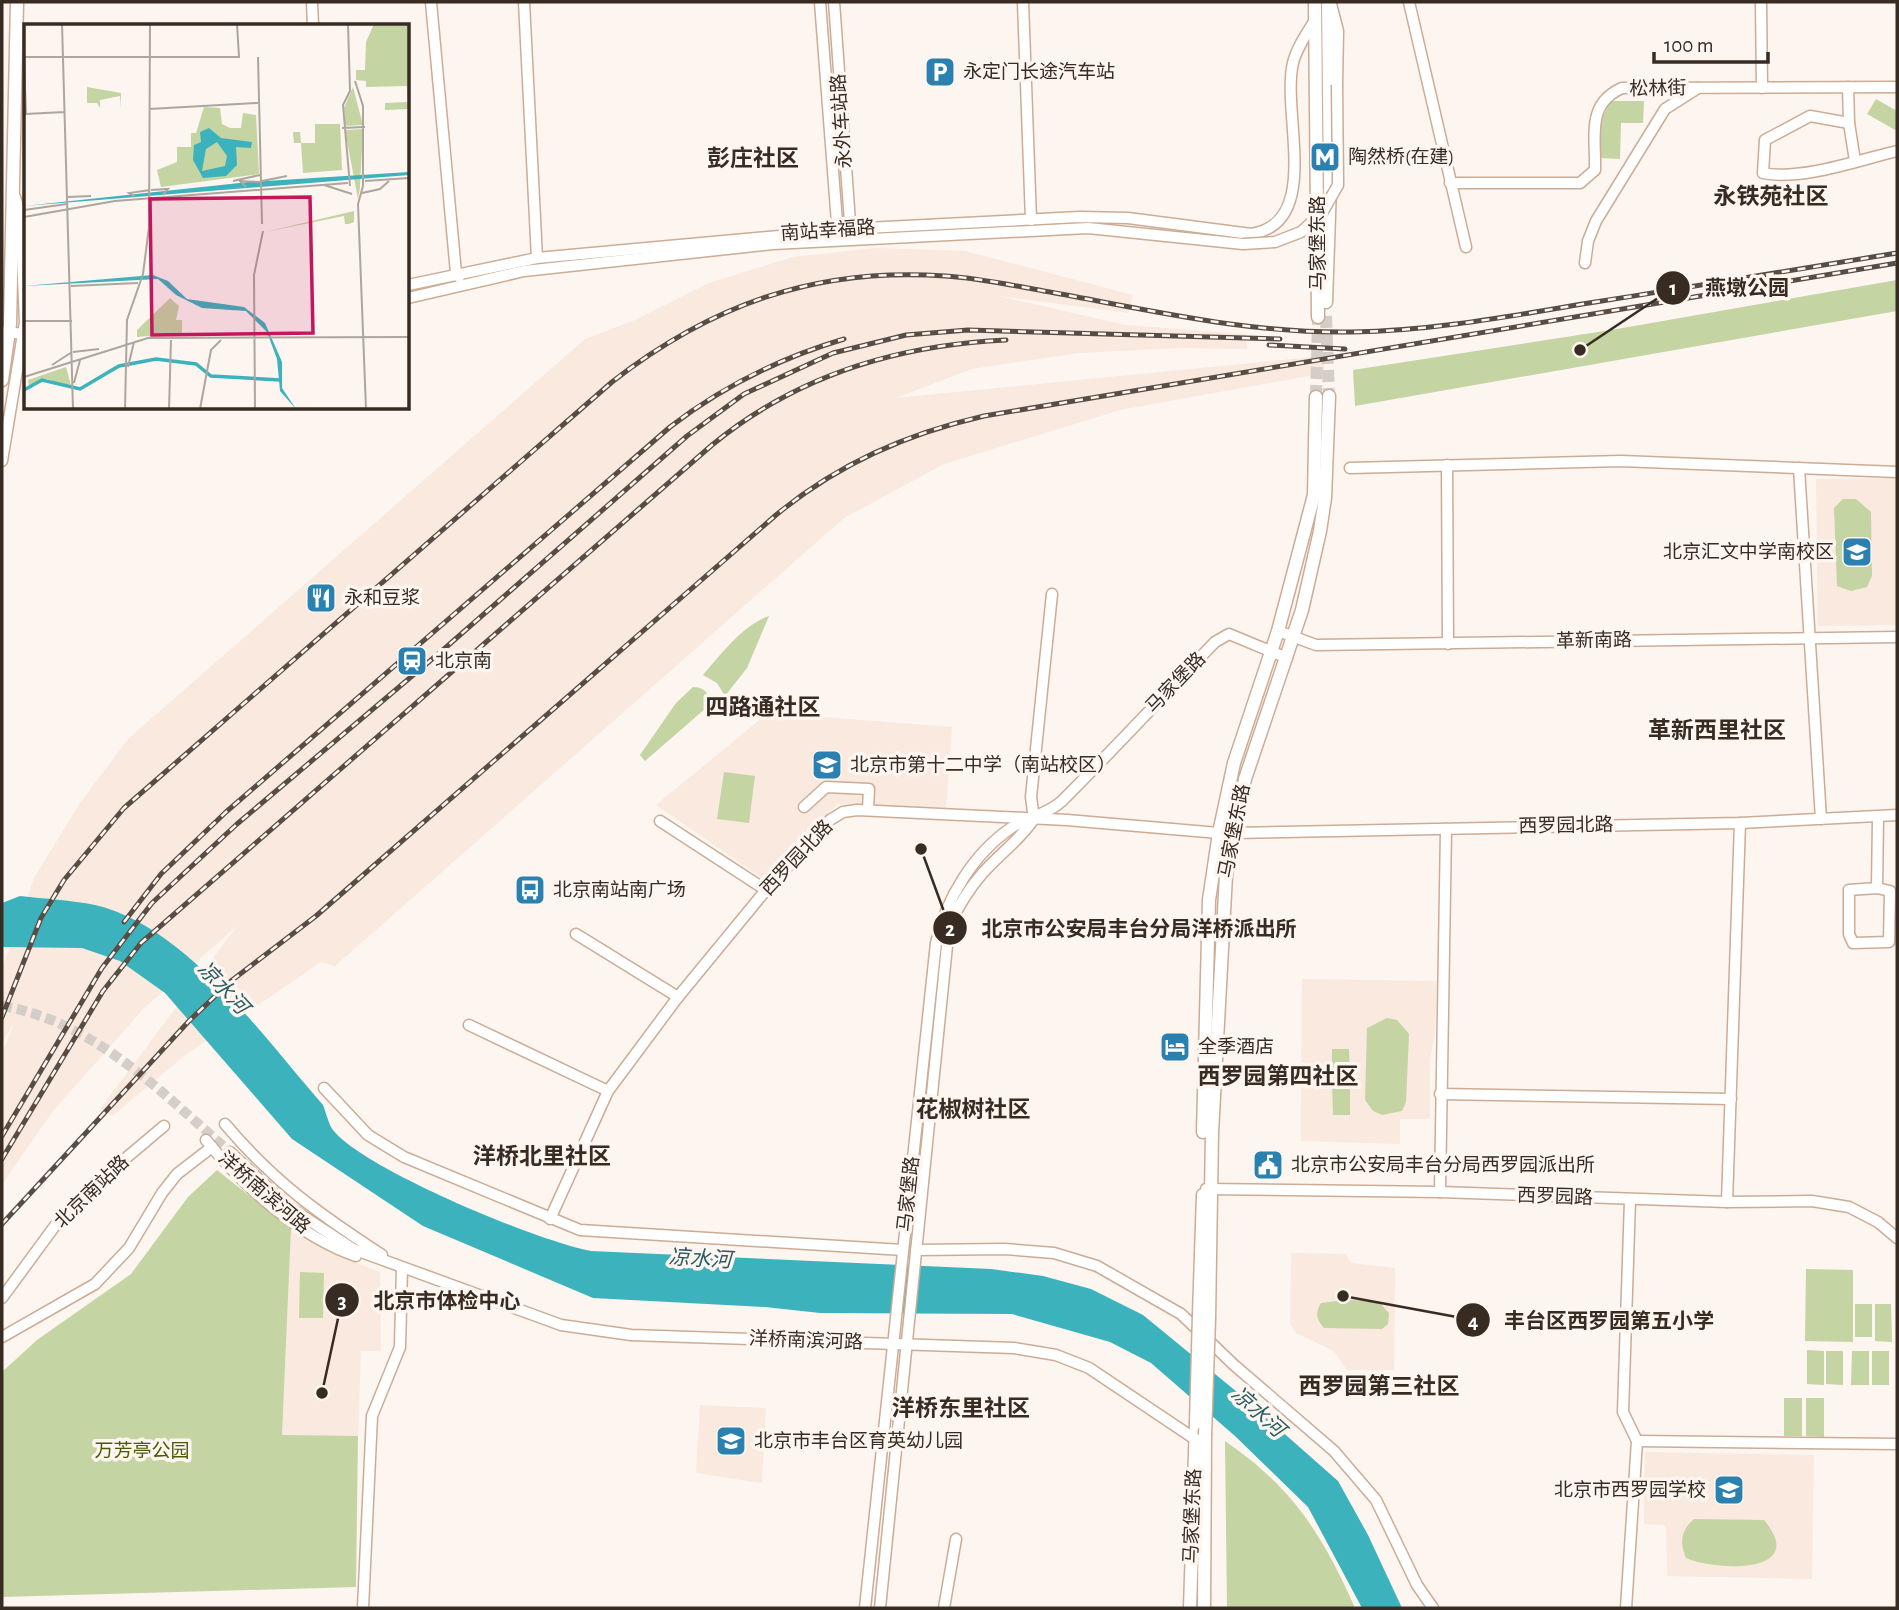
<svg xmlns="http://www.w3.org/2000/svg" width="1899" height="1610" font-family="'Alegreya Sans','Noto Sans SC',sans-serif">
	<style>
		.built { fill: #f9e9de }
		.green { fill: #c4d4a3 }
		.water { fill: #3cb2bd }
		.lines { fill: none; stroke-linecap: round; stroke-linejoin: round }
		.minor-tunnel { stroke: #d5cdc7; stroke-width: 10; stroke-dasharray: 10 5; stroke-linecap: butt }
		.major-tunnel { stroke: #d5cdc7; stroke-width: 12; stroke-dasharray: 12 6; stroke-linecap: butt }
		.minor-casing { stroke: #ccac95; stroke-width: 13 }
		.major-casing { stroke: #ccac95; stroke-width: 15 }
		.minor { stroke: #fff; stroke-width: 10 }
		.major { stroke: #fff; stroke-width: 12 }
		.rail-casing { stroke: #584d44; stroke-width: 5 }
		.rail { stroke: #fcf5f0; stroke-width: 2.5; stroke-dasharray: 8; stroke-linecap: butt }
		.minor-bridge-casing { stroke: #ccac95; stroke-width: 13; stroke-linecap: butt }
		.major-bridge-casing { stroke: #ccac95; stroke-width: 15; stroke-linecap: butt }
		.minor-bridge { stroke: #fff; stroke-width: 10 }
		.major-bridge { stroke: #fff; stroke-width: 12 }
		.labels { text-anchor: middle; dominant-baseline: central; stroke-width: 7; stroke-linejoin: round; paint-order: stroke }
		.poi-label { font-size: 19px; fill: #382c22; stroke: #fcf5f0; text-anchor: start }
		.street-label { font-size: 19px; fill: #382c22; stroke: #fcf5f0 }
		.park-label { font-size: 19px; fill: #495c04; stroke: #fcf5f0 }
		.water-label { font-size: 21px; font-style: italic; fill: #2c5d62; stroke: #fcf5f0 }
		.quarter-label { font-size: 23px; font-weight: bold; fill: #382c22; stroke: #fcf5f0 }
		.inset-river { fill: none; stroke: #3cb2bd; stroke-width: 3.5 }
		.inset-road { fill: none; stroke: #aea59e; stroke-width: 2 }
		.view { fill: #c2185b; fill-opacity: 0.15; stroke: #c2185b; stroke-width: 3.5 }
		.inset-edge { fill: none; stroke: #382c22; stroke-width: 3.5 }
		.leader { fill: none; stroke: #382c22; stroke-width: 2.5 }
		.callout-dot { fill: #382c22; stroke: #fcf5f0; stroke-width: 2.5 }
		.mark-label { font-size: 21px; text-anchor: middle; font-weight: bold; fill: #fff }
		.callout-label { font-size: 21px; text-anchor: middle; font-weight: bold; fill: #382c22; stroke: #fcf5f0; stroke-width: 7; stroke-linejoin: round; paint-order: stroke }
	</style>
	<rect width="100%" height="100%" fill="#fcf5f0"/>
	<!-- built -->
	<g class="built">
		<path d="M876 248 965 251 1133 295 1128 313 998 296 1125 325 1246 334 1247 349 1178 348 1079 353 971 369 896 398 1324 356 1325 373 1120 410 944 464 844 518 335 966 321 962 184 1056 112 1116 101 1108 237 926 144 1008 53 1111 2 1184V1054L14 1023 2 1043V970L34 878 80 803 128 739 585 339 635 320 709 283 793 257Z"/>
		<path d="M1897 478V625L1818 626 1816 479Z"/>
		<path d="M768 713 952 727 946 808 837 804 766 881 656 805Z"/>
		<path d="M1302 979 1437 981 1435 1033 1430 1060V1119H1400V1144L1301 1141Z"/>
		<path d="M291 1229 326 1251 380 1272 381 1351H361L358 1436H282Z"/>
		<path d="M1291 1253 1345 1254 1351 1263 1395 1268 1394 1370H1347L1334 1351 1296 1333 1290 1324Z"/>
		<path d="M700 1405 766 1408 762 1483 696 1473Z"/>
		<path d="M1645 1452 1814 1455 1812 1579 1667 1576 1666 1525 1644 1524Z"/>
	</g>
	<!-- green -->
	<g class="green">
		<path d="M1876 99 1897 111V131L1867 114Z"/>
		<path d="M1611 101H1644L1643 123H1621L1620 159 1599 158 1600 122Z"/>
		<path d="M1897 280V311L1355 406 1353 370 1617 329Z"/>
		<path d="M1843 499H1856L1871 512 1872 576 1867 587 1851 591 1837 586 1834 508Z"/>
		<path d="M769 616 747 668 725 696 717 683 703 675C721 654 743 625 769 616Z"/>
		<path d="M693 687C702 687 707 691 710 699L706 708 645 761 640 755 676 703Z"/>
		<path d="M724 772 755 776 749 823 717 819Z"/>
		<path d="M1387 1018 1397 1020 1409 1034 1406 1102 1402 1111 1382 1115 1373 1111 1365 1100 1367 1028Z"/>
		<path d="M1332 1049H1349L1350 1081H1332Z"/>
		<path d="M1332 1083H1350V1115H1333Z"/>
		<path d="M217 1170 291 1229 282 1435 358 1436 356 1587 2 1597V1372L37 1340 131 1274 188 1197Z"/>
		<path d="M1806 1269 1853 1270V1342L1805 1341Z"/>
		<path d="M300 1272 324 1273 323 1318H299Z"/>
		<path d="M1344 1300 1378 1301 1389 1313 1388 1324 1382 1329 1324 1328C1316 1319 1315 1313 1321 1303Z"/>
		<rect x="1855" y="1304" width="17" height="33"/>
		<path d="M1875 1304H1891L1892 1342 1875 1341Z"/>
		<path d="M1807 1350 1824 1351V1385L1807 1384Z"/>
		<path d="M1826 1351H1843V1385L1826 1384Z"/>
		<path d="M1852 1351H1869V1385H1851Z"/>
		<rect x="1872" y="1351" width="17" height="34"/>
		<rect x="1784" y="1398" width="18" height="38"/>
		<path d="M1806 1398H1824V1437L1806 1436Z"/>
		<path d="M1225 1441C1293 1488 1322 1534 1355 1608H1227Z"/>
		<path d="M1694 1519 1764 1520C1810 1575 1715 1571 1686 1558 1679 1542 1681 1530 1694 1519Z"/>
	</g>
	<!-- water -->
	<path class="water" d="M20 896C45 899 71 900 95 905 186 926 264 1038 323 1105 326 1112 328 1123 333 1130 363 1169 540 1242 591 1251L991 1269 1043 1276 1091 1289 1143 1315 1237 1392 1338 1481 1368 1535 1402 1608H1362L1308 1507 1235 1436 1151 1363 1110 1342 1012 1314 820 1313 765 1307 593 1298 423 1226 292 1139 165 993 120 961 82 948 2 947V903Z"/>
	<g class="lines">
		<!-- minor-tunnel -->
		<path class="minor-tunnel" d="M2 1006C94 1021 163 1094 230 1152"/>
		<!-- major-tunnel -->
		<g class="major-tunnel">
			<path d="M1326 316 1329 396"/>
			<path d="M1316 397 1318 321"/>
		</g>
		<!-- minor casing -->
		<g class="minor-casing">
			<g id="minor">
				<path d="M312 2 313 26"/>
				<path d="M431 2 456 273 459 277"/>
				<path d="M524 2 537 258"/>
				<path d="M820 2 838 236"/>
				<path d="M834 2 851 236"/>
				<path d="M1023 2 1031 220"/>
				<path d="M1409 2 1466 247"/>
				<path d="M1761 2 1762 88"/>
				<path d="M1331 4 1338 31 1337 85"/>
				<path d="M1848 87 1849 123"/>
				<path d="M1855 161 1849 123 1810 116 1765 140 1763 173C1801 181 1859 160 1897 151"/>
				<path d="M1450 183H1580L1595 170C1596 136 1586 104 1622 88L1897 87"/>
				<path d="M1585 263 1588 241 1596 221 1665 109 1698 88"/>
				<path d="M408 285 537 258 866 228 1079 217 1128 218 1251 234C1323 223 1281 113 1293 63 1296 49 1307 33 1315 20"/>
				<path d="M408 298 524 271 773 244 1088 228 1243 244"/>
				<path d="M2 332 26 334"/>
				<path d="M2 461 25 322 20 213 15 197"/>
				<path d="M1447 465 1448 644"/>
				<path d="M1350 468 1621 461 1897 472"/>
				<path d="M1799 468 1821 819"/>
				<path d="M1278 631 1316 645 1897 637"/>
				<path d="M804 807 826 787 869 789 868 810"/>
				<path d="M1034 819 1031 797 1052 594"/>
				<path d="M660 821 766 890"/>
				<path d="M1234 833 1740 823 1897 815"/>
				<path d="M1877 888 1849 890V934L1853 943 1889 942 1890 891 1877 888 1878 818"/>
				<path d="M576 934 678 997"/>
				<path d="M469 1025 608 1091"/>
				<path d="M324 1088 368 1135 404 1157 580 1230 903 1250"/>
				<path d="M1440 1094 1731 1099"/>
				<path d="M225 1124C274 1182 319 1214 382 1255"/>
				<path d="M206 1140C243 1186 300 1237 356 1256"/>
				<path d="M230 1152 286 1205 353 1249 561 1325 631 1335 1014 1348 1056 1355 1089 1368 1195 1439"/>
				<path d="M1206 1189 1440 1192 1727 1202 1812 1201 1849 1207 1878 1222 1897 1238"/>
				<path d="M1440 1192 1446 829"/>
				<path d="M1727 1202 1740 823"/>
				<path d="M550 1219 608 1091 678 997 766 890 830 820 843 812 857 810 1067 820 1219 833"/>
				<path d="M916 1250 1005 1249 1054 1253 1097 1266 1181 1314 1234 1365 1334 1451 1376 1500 1417 1585 1433 1608"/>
				<path d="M2 1298 57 1223 88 1190 164 1126"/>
				<path d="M2 1337 95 1284 129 1248 162 1193 177 1174 212 1147"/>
				<path d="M1637 1441 1897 1444"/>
				<path d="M363 1608 372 1416 400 1347 402 1268"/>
				<path d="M865 1608 936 943C946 899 973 854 1011 828 1027 817 1047 815 1062 801 1114 749 1164 695 1215 642L1229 634 1287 658"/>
				<path d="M880 1608 949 926C958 907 967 891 981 875 998 855 1019 841 1034 819"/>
				<path d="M944 1608 956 1539"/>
				<path d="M1626 1608 1637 1441 1623 1412 1630 1200"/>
			</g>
		</g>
		<!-- major casing -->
		<g class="major-casing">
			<g id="major">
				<path d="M1315 2 1318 317"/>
				<path d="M1326 302 1330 187 1328 2"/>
				<path d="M2 380 10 324 17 2"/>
				<path d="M1203 1132 1209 900 1219 833 1234 763 1278 631 1314 495 1316 397"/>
				<path d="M1199 1314 1203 1195"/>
				<path d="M1209 1318 1212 1133 1226 875 1245 779 1302 610 1320 531 1325 498 1329 396"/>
				<path d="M1190 1608 1196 1423"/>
				<path d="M1204 1608 1205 1435"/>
			</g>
		</g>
		<!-- minor -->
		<use href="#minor" class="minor"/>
		<!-- major -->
		<use href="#major" class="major"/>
		<!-- rail casing -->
		<g class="rail-casing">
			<g id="rail">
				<path d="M1269 345 1345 349"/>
				<path d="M124 922 161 874 226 812 670 427C723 386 780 358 844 339"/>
				<path d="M2 1017 41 918 64 880 124 808 612 382C712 304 817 267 945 276 980 278 1015 286 1050 292 1150 310 1250 334 1352 332 1432 331 1511 316 1589 303 1692 287 1795 270 1897 253"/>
				<path d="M2 1136 102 968 152 903 237 824 444 649 687 436 744 394 833 353 906 335 968 330 1280 339"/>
				<path d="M2 1159 103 991 141 943 712 445C797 375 897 345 1006 340"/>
				<path d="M2 1224 189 1021 231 981 316 916 776 515C838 464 906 434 984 416L1897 263"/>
			</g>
		</g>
		<!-- rail -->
		<use href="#rail" class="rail"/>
		<!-- minor-bridge casing -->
		<g class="minor-bridge-casing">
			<path id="minor-bridge" d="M1243 244 1275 242 1301 232 1322 213 1338 185 1337 85"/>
		</g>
		<!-- major-bridge casing -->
		<g class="major-bridge-casing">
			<g id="major-bridge">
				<path d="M1196 1423 1199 1314"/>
				<path d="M1205 1435 1209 1318"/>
			</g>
		</g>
		<!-- minor-bridge -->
		<use href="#minor-bridge" class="minor-bridge"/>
		<!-- major-bridge -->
		<use href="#major-bridge" class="major-bridge"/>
	</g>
	<!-- icons -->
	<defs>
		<g id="parking-square" transform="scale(1.575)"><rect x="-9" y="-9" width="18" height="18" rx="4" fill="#2a80af" stroke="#fcf5f0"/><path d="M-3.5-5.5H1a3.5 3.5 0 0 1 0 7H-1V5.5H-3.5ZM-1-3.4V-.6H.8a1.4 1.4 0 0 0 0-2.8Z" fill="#fff"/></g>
		<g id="metro-square" transform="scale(1.575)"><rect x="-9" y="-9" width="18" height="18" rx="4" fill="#2a80af" stroke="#fcf5f0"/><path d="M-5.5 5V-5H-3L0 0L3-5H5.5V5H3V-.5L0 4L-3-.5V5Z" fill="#fff"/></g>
		<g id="school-square" transform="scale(1.575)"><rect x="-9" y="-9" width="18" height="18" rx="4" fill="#2a80af" stroke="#fcf5f0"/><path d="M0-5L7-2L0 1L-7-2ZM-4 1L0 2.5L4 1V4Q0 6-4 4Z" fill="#fff"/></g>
		<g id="restaurant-square" transform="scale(1.575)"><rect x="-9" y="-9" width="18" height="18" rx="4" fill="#2a80af" stroke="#fcf5f0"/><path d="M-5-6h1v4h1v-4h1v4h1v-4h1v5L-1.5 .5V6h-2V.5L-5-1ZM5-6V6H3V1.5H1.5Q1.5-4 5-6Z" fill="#fff"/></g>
		<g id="station-square" transform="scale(1.575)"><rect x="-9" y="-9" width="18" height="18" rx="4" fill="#2a80af" stroke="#fcf5f0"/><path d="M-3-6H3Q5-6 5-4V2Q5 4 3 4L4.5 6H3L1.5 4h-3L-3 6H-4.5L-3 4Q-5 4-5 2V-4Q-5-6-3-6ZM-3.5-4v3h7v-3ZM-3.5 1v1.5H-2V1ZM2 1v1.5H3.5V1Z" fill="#fff"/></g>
		<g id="bus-square" transform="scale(1.575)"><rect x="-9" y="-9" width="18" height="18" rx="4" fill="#2a80af" stroke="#fcf5f0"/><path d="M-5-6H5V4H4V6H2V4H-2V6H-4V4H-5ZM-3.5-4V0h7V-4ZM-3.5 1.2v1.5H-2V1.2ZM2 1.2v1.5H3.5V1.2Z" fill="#fff"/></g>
		<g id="hotel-square" transform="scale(1.575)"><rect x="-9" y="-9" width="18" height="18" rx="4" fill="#2a80af" stroke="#fcf5f0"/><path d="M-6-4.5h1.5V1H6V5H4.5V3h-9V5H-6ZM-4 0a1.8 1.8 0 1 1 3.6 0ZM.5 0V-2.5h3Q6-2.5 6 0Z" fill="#fff"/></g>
		<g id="civic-square" transform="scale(1.575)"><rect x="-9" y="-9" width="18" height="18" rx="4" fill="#2a80af" stroke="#fcf5f0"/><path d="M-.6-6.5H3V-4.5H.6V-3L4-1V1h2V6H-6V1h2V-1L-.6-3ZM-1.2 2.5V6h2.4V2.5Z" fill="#fff"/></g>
	</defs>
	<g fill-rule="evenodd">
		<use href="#parking-square" x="940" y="72"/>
		<use href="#metro-square" x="1325" y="157"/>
		<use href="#school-square" x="1857" y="552"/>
		<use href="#restaurant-square" x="321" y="598"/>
		<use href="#station-square" x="412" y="661"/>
		<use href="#school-square" x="827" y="765"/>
		<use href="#bus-square" x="530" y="890"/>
		<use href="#hotel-square" x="1175" y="1047"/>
		<use href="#civic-square" x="1268" y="1165"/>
		<use href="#school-square" x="731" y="1441"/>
		<use href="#school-square" x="1729" y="1490"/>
	</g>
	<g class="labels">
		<!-- poi labels -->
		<g class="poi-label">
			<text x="963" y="72">永定门长途汽车站</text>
			<text x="1348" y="157">陶然桥(在建)</text>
			<text x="1834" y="552" text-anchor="end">北京汇文中学南校区</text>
			<text x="344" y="598">永和豆浆</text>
			<text x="435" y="661">北京南</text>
			<text x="850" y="765">北京市第十二中学（南站校区）</text>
			<text x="553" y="890">北京南站南广场</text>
			<text x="1198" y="1047">全季酒店</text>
			<text x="1291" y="1165">北京市公安局丰台分局西罗园派出所</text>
			<text x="754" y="1441">北京市丰台区育英幼儿园</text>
			<text x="1706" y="1490" text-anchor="end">北京市西罗园学校</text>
		</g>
		<!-- street labels -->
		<g class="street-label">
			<text transform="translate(1658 89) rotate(-1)">松林街</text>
			<text transform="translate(842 121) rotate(-94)">永外车站路</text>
			<text transform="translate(828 231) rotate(-4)">南站幸福路</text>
			<text transform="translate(1318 243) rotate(-90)">马家堡东路</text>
			<text transform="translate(1594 641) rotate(-1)">革新南路</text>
			<text transform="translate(1176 683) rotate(-46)">马家堡路</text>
			<text transform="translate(1566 826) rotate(-1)">西罗园北路</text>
			<text transform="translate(1235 831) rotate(-79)">马家堡东路</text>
			<text transform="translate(797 858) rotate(-47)">西罗园北路</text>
			<text transform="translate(92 1192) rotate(-44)">北京南站路</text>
			<text transform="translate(264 1193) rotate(41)">洋桥南滨河路</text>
			<text transform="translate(909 1194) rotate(-84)">马家堡路</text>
			<text transform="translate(1555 1197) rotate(2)">西罗园路</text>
			<text transform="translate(806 1341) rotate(2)">洋桥南滨河路</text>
			<text transform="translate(1193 1516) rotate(-88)">马家堡东路</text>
		</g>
		<!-- park labels -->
		<g class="park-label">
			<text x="142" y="1451">万芳亭公园</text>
		</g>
		<!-- water labels -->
		<g class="water-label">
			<text transform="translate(223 988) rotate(47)">凉水河</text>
			<text transform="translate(700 1259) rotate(3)">凉水河</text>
			<text transform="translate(1258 1412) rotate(42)">凉水河</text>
		</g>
		<!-- quarter labels -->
		<g class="quarter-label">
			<text x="753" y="159">彭庄社区</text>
			<text x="1771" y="197">永铁苑社区</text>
			<text x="763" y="708">四路通社区</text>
			<text x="1717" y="731">革新西里社区</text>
			<text x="1278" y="1077">西罗园第四社区</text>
			<text x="973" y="1110">花椒树社区</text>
			<text x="542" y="1157">洋桥北里社区</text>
			<text x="1379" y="1387">西罗园第三社区</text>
			<text x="961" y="1409">洋桥东里社区</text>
		</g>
	</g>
	<!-- overview -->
	<g transform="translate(24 24)">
		<rect width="385" height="385" fill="#fcf5f0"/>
		<path d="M350 0H385V96L384 85 361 86V79L384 78 383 62 342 63V57L332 56V46H341L342 18ZM63 63 97 69V84L96 72 76 76V84L73 79H63ZM329 63 339 101 321 102 320 84ZM180 83 196 84 198 100 206 104H217L219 89 232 91 235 150 137 163 133 146 153 138V123H167V109H172ZM291 100H316L318 146 279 149 277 119H270L269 108H276L277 119H291ZM339 105 336 163 334 175 321 106ZM330 187V198L325 200H321L320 192 241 208ZM146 274 155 282 152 296H158V309L113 313V306ZM42 343 48 365 23 355 5 362 4 356Z" fill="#c4d4a3"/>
		<path d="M185 104 197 114 228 118 227 124 212 123 213 141 202 152 179 154 169 136 170 121 177 118 176 108ZM193 118 203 132 201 142 178 147 182 125ZM385 148V151L0 182 225 158ZM129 251 144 257 163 275 220 283 241 299 258 338V364L272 385 256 367 253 335 243 308 222 287 178 284 152 271 134 255 0 262Z" fill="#3cb2bd" fill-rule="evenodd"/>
		<path class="inset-river" d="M0 366 18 356 56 365 95 342 132 335 172 340 187 352 256 356"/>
		<path class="inset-road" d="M38 0 49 385M324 0 326 67 319 81 326 162M0 33H215L213 0M234 33 238 200M0 34 2 90M331 57 339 82V162M125 85 234 79M1 90 41 88M318 104 341 103M209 157 236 151M238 157 263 152M341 157 385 154M300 161 328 170M339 162 334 180 342 385M222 163 216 157 237 158M127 166 144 165 139 171M338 169 356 165 365 157M44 173 67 172M111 173 105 169 126 166M0 186 43 180M0 193 91 177 324 159M47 262 114 259M0 297H48M49 328 75 325M28 341 48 328M104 343 110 318M0 353 124 314 385 313M50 359 56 336M101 385 103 296 119 250 125 203 126 0M145 385 147 316M176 385 187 326 197 316M231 385 230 251 239 207"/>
		<path class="view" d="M286 173 289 309 128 311 126 175Z"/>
		<rect width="385" height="385" class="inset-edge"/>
	</g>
	<!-- callouts -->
	<path class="leader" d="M1580 350L1673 288M921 849L950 928M322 1393L342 1300M1343 1296L1473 1320"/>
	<g class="callout-dot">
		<circle cx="1580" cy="350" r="7"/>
		<circle cx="921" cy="849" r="7"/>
		<circle cx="322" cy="1393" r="7"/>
		<circle cx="1343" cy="1296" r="7"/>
		<circle cx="1673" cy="288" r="18"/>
		<circle cx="950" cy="928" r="18"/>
		<circle cx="342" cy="1300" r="18"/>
		<circle cx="1473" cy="1320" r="18"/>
	</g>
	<g class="mark-label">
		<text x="1673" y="295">1</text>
		<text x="950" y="936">2</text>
		<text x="342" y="1308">3</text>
		<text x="1473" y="1328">4</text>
	</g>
	<g class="callout-label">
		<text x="1747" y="295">燕墩公园</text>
		<text x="1139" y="936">北京市公安局丰台分局洋桥派出所</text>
		<text x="447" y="1308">北京市体检中心</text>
		<text x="1609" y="1328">丰台区西罗园第五小学</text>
	</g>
	<!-- border -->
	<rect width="1899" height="1610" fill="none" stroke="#382c22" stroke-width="7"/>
	<!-- scale -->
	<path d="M1654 52v10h114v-10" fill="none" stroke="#382c22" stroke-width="3.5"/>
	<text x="1664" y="52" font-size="21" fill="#382c22" stroke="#fcf5f0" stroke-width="5" paint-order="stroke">100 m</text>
</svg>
